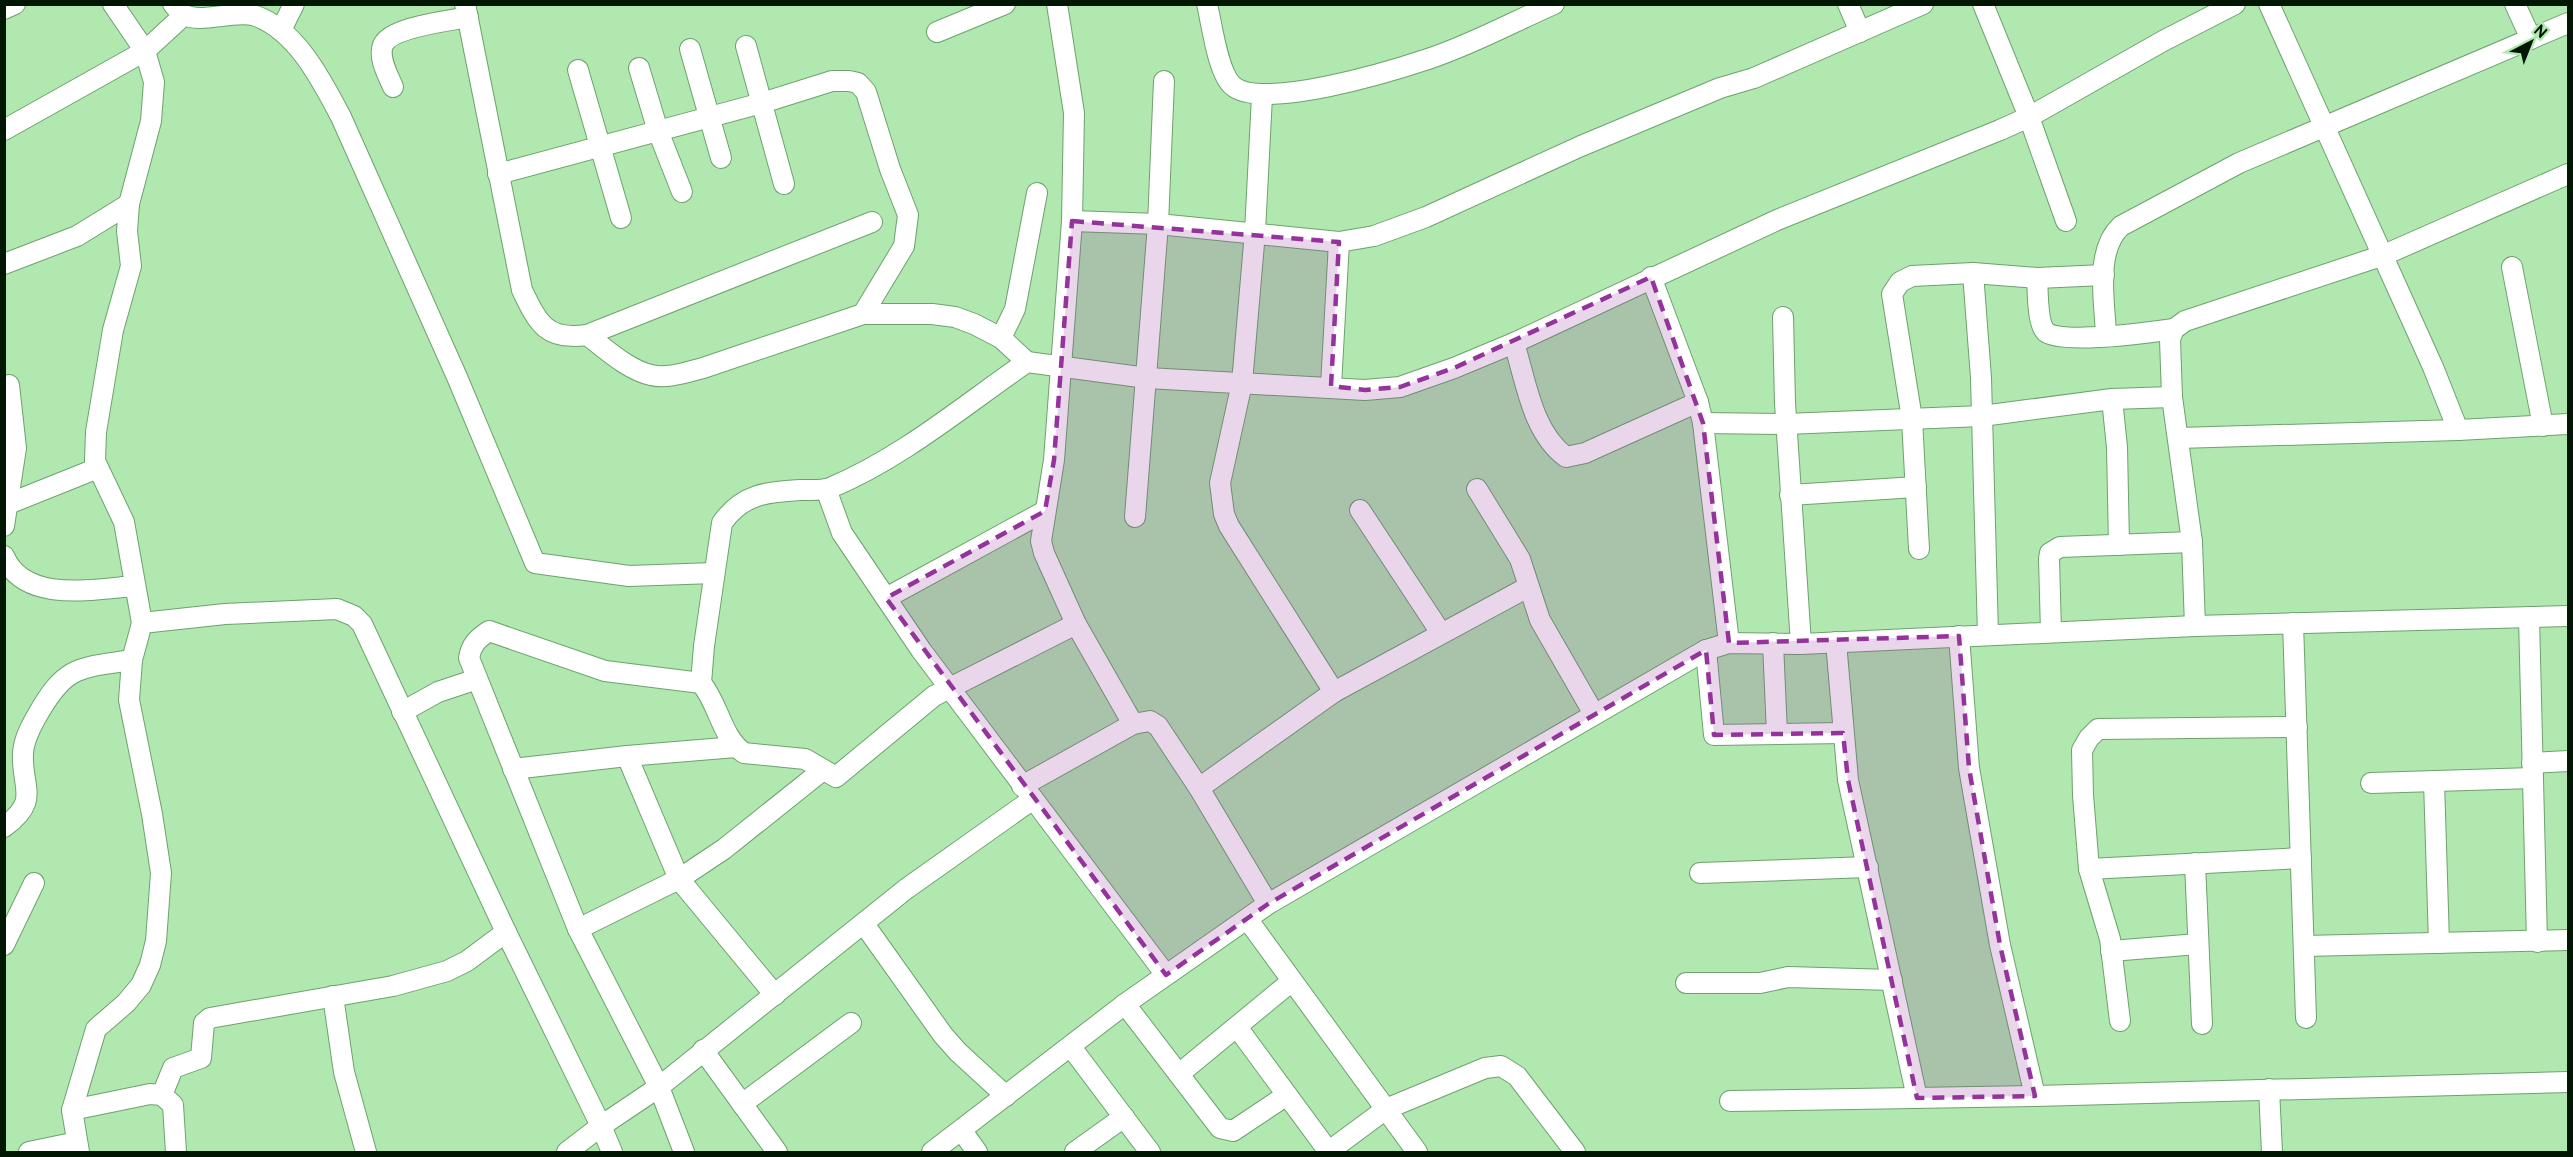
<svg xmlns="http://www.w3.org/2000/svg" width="2573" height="1157" font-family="Overpass,sans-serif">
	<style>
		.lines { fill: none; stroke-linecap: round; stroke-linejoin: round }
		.minor-casing { stroke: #6da26e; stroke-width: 22 }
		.minor { stroke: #fff; stroke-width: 20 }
		.marked { fill: #93339b; fill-opacity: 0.2; stroke: #93339b; stroke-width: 4.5; stroke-dasharray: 12 8; stroke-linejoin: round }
	</style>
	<rect width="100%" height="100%" fill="#b0e8b0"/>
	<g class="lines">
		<!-- minor casing -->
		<g class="minor-casing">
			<g id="minor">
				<path d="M113 4 145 51 154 82 151 121 129 204 127 231 131 266 113 330 96 432 95 461 124 522 142 623"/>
				<path d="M173 4C176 7 179 12 183 14 200 25 235 9 256 16 297 31 322 81 341 117L457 377 535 563 629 576 714 573"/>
				<path d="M465 4 522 290C538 323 546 341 587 335 606 349 628 370 651 375 667 379 687 372 703 368L863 314H932L955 317 974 324 1001 338 1027 362"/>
				<path d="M1057 4 1074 113 1072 221 1054 460 1041 541 1044 553 1076 624 1133 724"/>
				<path d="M1207 4C1212 25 1218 74 1233 86 1262 111 1392 71 1428 59 1471 45 1513 22 1554 4"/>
				<path d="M1848 4 1860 32"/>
				<path d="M1983 4 2029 117 2066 221"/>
				<path d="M2269 4 2433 367 2458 430"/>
				<path d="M2515 4 2531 39"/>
				<path d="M4 9 15 4"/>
				<path d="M281 30 294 4"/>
				<path d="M937 32 1005 4"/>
				<path d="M746 46 784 184"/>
				<path d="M690 49 721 158"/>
				<path d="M639 68 658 131 682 192"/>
				<path d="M578 70 621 218"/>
				<path d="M393 87C388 75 378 58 383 45 391 27 448 21 468 17"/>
				<path d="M1262 96 1255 232 1242 383 1220 483 1224 514 1229 526 1334 692"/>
				<path d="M4 130 145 51 184 15"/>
				<path d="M498 174 762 103 832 81H849L858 83 866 92 890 169 908 215 904 246 863 314"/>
				<path d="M1072 221 1158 224 1339 242 1374 236 1426 217 1581 146 1720 88 1754 78 1923 4"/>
				<path d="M4 264 77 236 129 204"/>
				<path d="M2512 267 2543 426"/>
				<path d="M1973 273 1981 378 1988 635"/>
				<path d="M1651 277 1698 402 1703 423 1729 643"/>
				<path d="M2037 278C2038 290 2037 324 2046 332 2059 345 2153 332 2174 329"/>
				<path d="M1783 317 1785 403 1801 644"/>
				<path d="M587 335 872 222"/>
				<path d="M2106 336C2105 302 2094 251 2121 226L2239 163 2568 23"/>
				<path d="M1001 338 1015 309 1037 193"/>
				<path d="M1514 343C1526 381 1532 432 1566 457L1585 453 1698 402"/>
				<path d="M1331 386 1339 242"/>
				<path d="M2112 399 2117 447 2119 545"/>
				<path d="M1703 423 1786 424 1982 416 2112 399 2172 397"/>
				<path d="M2178 438 2458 430 2568 424"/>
				<path d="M826 489 842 533 921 650 1166 975"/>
				<path d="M1477 489 1520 559 1540 620 1594 714"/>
				<path d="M1790 495 1916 487"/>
				<path d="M8 504 98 468"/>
				<path d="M1360 510 1441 633"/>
				<path d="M1135 517 1158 224 1164 81"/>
				<path d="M4 526 16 448 9 385"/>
				<path d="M1919 549 1912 419 1892 294 1900 282 1912 276 1973 273 2037 278 2104 275"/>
				<path d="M4 556C24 604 95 589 135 586"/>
				<path d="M886 598 1045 511"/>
				<path d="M2529 617 2537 942"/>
				<path d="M2293 623 2306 1018"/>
				<path d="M2195 626 2192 542 2172 397 2170 339 2174 329 2185 321 2384 255 2568 174"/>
				<path d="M2051 632 2049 559 2050 553 2060 547 2192 542"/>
				<path d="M1959 636 1969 768 2000 945 2035 1096"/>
				<path d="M1836 642 1848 780 1917 1098"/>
				<path d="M1773 643 1777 734"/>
				<path d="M1706 650 1714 735 1843 733"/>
				<path d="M701 683 704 646 722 523C743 493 768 492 802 490 811 490 822 491 830 488 902 458 963 406 1027 362L1147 378 1365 390 1400 387 1454 368 1514 343 1777 220 2000 130 2029 117 2163 41 2235 4"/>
				<path d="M402 712 438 692 477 679"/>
				<path d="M736 747 627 756 679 879 775 995"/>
				<path d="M2532 763 2568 761"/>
				<path d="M513 769 627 756"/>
				<path d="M2434 781 2439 943"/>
				<path d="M2371 783 2533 778"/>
				<path d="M1022 786 1133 724 1150 721 1158 726 1199 788 1268 904"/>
				<path d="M1199 788 1334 692 1528 587"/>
				<path d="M4 827C41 800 21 788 23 753 24 739 31 726 38 714 66 665 79 668 132 660"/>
				<path d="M2195 863 2202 1024"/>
				<path d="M2089 869 2301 858"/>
				<path d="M1700 873 1868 867"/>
				<path d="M1248 920 1417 1152"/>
				<path d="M864 924 943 1035 958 1052 1006 1096"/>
				<path d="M578 929 679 879 724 849 823 770"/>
				<path d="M4 945 34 883"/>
				<path d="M2304 946 2568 940"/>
				<path d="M2111 951 2198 944"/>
				<path d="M1686 983H1760L1788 977 1892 980"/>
				<path d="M333 996 344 1072 366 1152"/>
				<path d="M1125 1004 1220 1128 1233 1131 1287 1095"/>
				<path d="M2120 1021 2110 939 2089 869 2083 795 2082 750 2089 738 2098 729 2297 727"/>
				<path d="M1237 1027 1329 1152"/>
				<path d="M1071 1047 1150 1152"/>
				<path d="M703 1050 777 1152"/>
				<path d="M1179 1074 1292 981"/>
				<path d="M2269 1089 2272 1152"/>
				<path d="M162 1095 173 1068 201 1058 204 1023 210 1018 393 986 447 971 467 961 506 932"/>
				<path d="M1730 1101 2035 1096 2568 1082"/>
				<path d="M742 1104 851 1023"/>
				<path d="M72 1110 150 1094 162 1095 173 1105 176 1152"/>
				<path d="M962 1131 977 1152"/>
				<path d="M29 1152 77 1142"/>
				<path d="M79 1152 72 1110 96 1029 126 1003 141 985 150 965 156 941 161 873 152 814 129 700 132 660 142 623 225 614 337 609 354 616 362 624 506 932 601 1126 659 1087 906 889 1033 799"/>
				<path d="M567 1152 601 1126 612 1152"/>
				<path d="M684 1152 659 1087 578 929 469 658C471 645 477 639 489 631L605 671 701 683C719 704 721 737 744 753L805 759 836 777 934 696 1076 624"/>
				<path d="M932 1152 1125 1004 1268 904 1706 650 1729 643 1801 644 2195 626 2568 616"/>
				<path d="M1075 1152 1124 1117"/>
				<path d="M1328 1152 1386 1109 1485 1068 1501 1066 1517 1076 1575 1152"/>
			</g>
		</g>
		<!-- minor -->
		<use href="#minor" class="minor"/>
	</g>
	<!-- marked area -->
	<path class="marked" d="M1072 221 1339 242 1331 386 1365 390 1400 387 1454 368 1651 277 1703 423 1729 643 1959 636 1969 768 2000 945 2035 1096 1917 1098 1848 780 1843 733 1714 735 1706 650 1268 904 1166 975 886 598 1045 511 1054 460Z"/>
	<!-- border -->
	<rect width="2573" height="1157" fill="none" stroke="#021604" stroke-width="12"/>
	<!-- north arrow -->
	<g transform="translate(2531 42) rotate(42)" stroke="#b0e8b0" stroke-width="4.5" paint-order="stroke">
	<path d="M0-4.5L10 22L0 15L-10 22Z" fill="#021604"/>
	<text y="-9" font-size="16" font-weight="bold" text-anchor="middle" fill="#021604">N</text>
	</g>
</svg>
